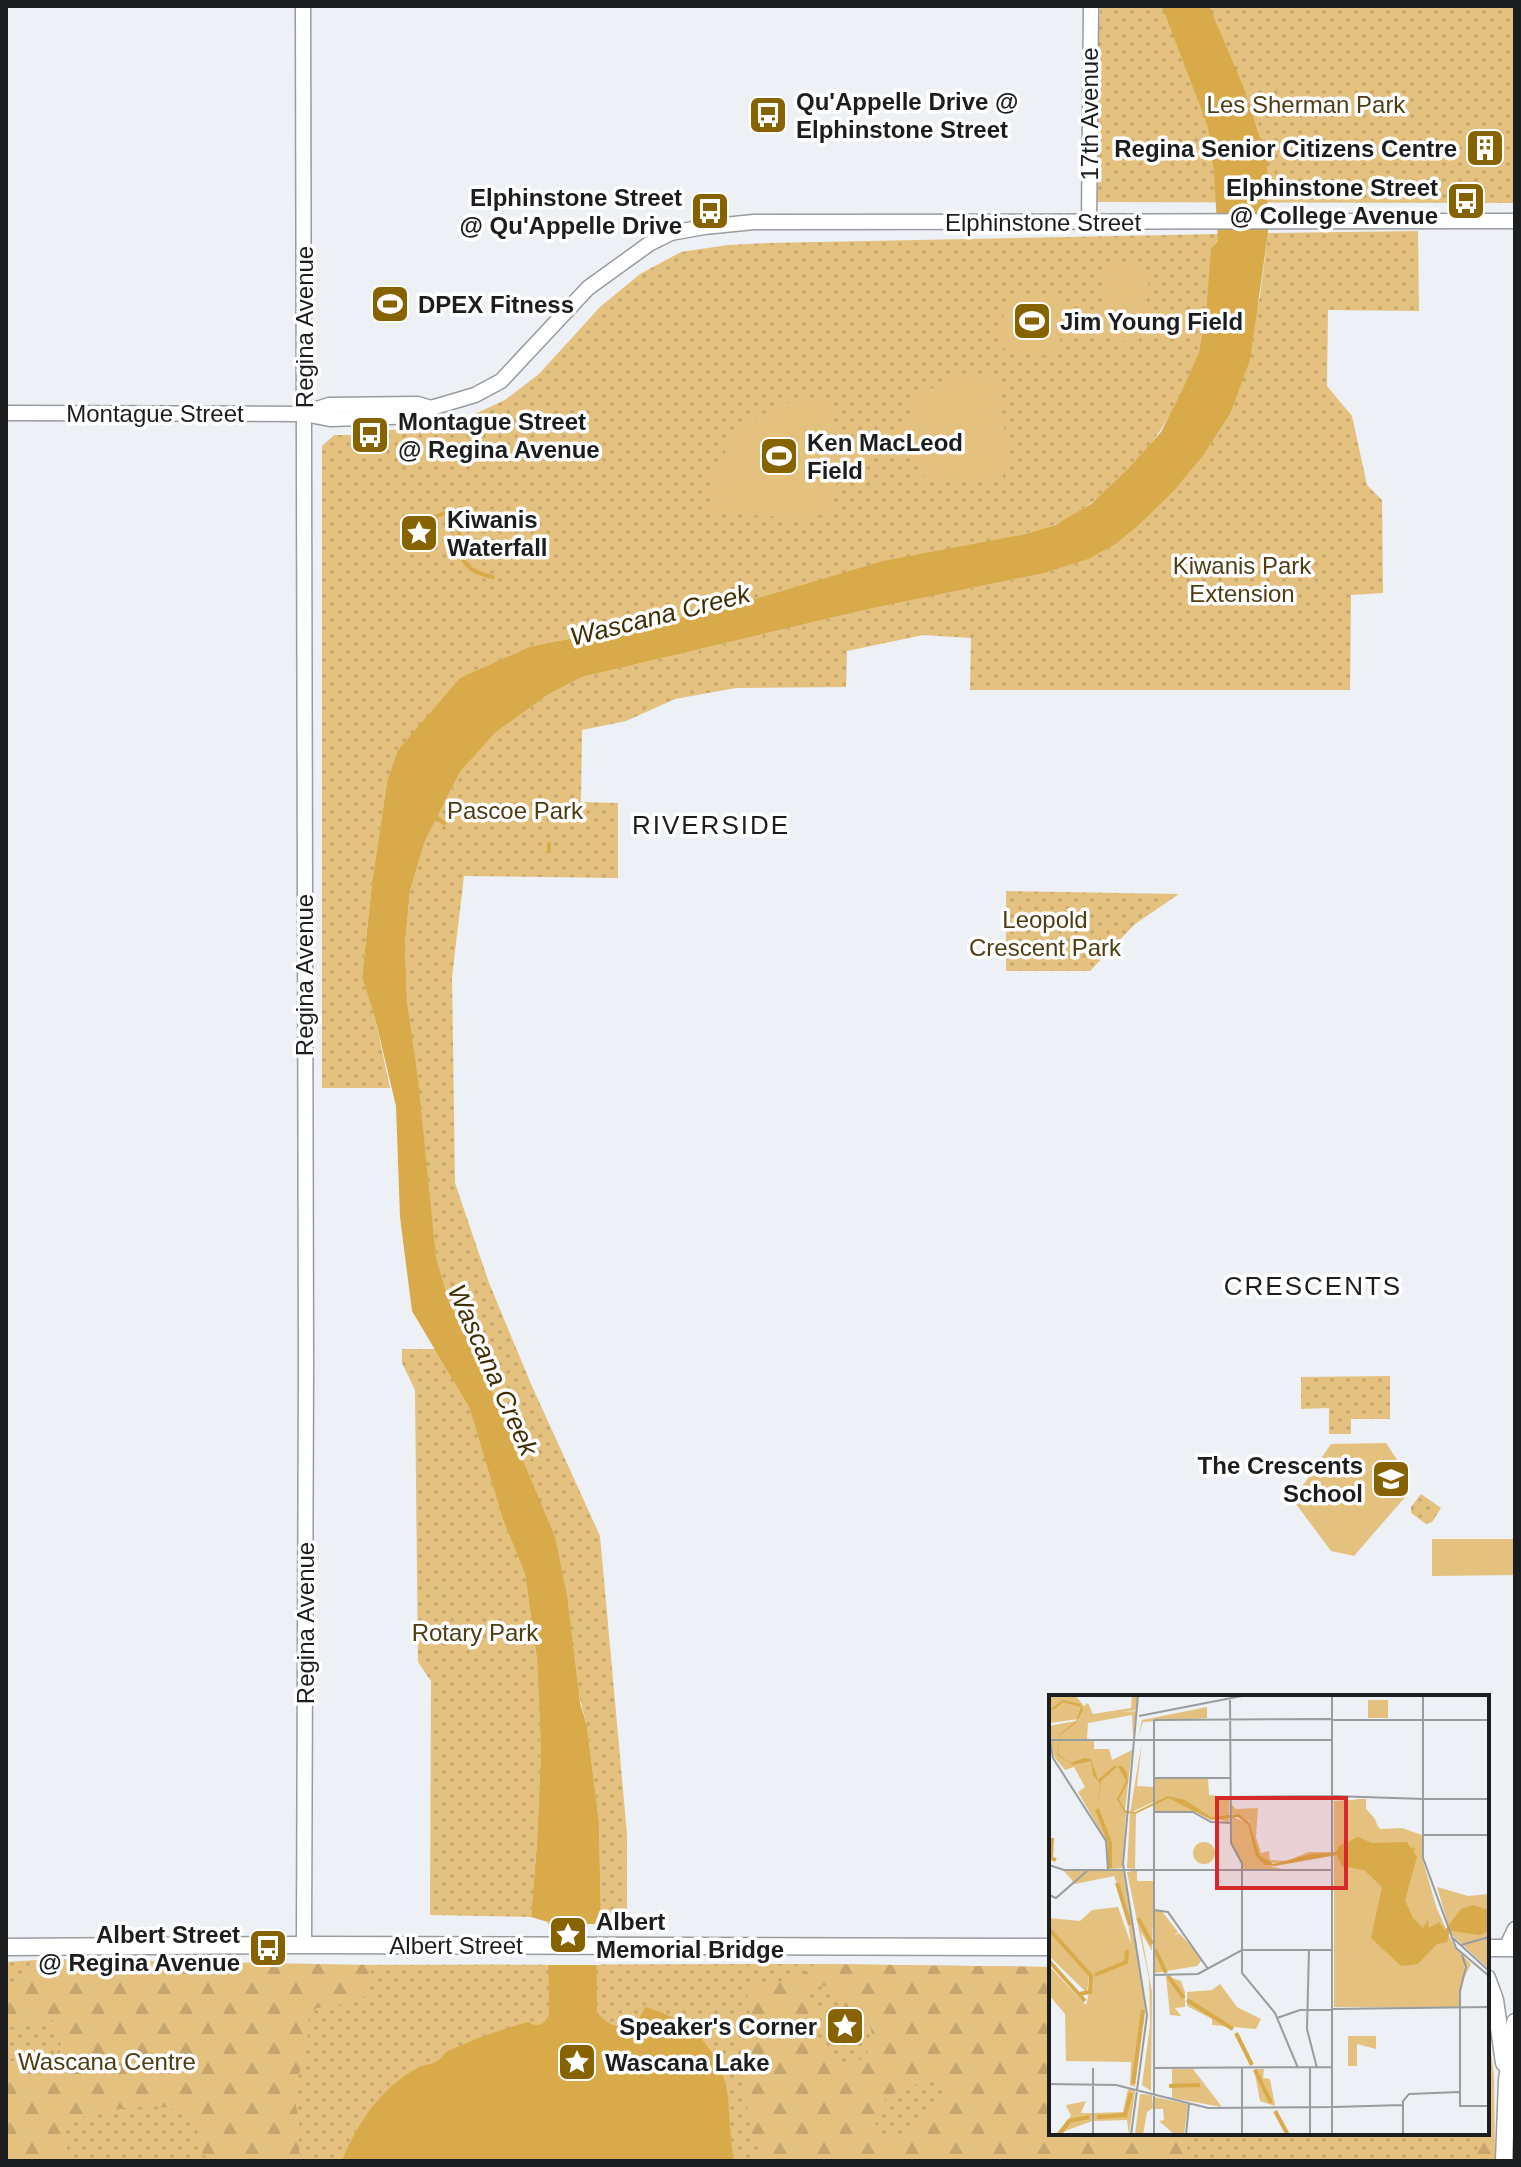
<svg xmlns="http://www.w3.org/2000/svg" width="1521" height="2167" font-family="Arial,sans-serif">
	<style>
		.green { fill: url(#green-dots) }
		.forest { fill: url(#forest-firs); fill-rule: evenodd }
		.pitch { fill: #e4c17f }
		.water { fill: #d8aa49 }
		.pier { fill: #edf0f4 }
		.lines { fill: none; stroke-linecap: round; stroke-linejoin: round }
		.stream { stroke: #d8aa49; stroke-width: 4 }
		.minor-casing { stroke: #989b9f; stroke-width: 17 }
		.major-casing { stroke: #989b9f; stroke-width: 19 }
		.minor { stroke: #fff; stroke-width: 14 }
		.major { stroke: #fff; stroke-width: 16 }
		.labels { text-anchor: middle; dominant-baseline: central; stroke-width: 7; stroke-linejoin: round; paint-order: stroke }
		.poi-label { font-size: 24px; font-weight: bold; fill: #1c1d1f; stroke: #fff; text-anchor: start }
		.park-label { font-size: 24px; fill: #4f3c13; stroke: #fff }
		.street-label { font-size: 24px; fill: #1c1d1f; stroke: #fff }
		.water-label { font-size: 26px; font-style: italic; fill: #402d02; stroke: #fff }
		.neighbourhood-label { font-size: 26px; letter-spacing: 2px; fill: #1c1d1f; stroke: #fff }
		.inset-river { fill: none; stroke: #d8aa49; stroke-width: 4 }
		.inset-road { fill: none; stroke: #999c9f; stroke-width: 2 }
		.view { fill: #d62828; fill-opacity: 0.15; stroke: #d62828; stroke-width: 4 }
		.inset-edge { fill: none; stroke: #1c1d1f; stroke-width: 4 }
	</style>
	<defs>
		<pattern id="green-dots" width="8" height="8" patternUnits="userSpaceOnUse" patternTransform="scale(2)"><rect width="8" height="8" fill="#e4c17f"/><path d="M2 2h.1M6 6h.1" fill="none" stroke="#c3a56d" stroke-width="1.8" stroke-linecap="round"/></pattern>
		<pattern id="forest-firs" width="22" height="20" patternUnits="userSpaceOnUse" patternTransform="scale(2)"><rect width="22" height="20" fill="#e4c17f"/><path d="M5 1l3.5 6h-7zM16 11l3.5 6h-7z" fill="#c3a56d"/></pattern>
	</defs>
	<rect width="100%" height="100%" fill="#edf0f4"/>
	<!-- green -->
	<g class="green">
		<path d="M1100 6H1515V203L1096 202 1097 65Z"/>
		<path d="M1418 231 1419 311 1328 310 1327 386 1352 416 1367 485 1382 500 1383 593 1351 595 1350 690H970L971 638 923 635 847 651 846 687 736 688 675 699 626 721 582 730 581 802 618 803V878L464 876 452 977 455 1183 489 1283 531 1384 600 1536 627 1834V1911L617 1922 601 1924 599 1822 587 1726 509 1427 448 1298 436 1257 407 1001 405 943 410 891 425 841 460 772 496 732 549 694 582 677 869 609 1045 573 1089 559 1116 544 1139 525 1173 492 1203 456 1230 414 1260 296 1268 233Z"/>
		<path d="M1218 234V241L1211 248C1210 282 1209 320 1199 352 1177 421 1122 493 1056 524 1045 529 1032 531 1021 535L693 615 532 646 387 782 372 883 362 976 375 1018 390 1088H322V446L334 435H361L390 430 431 427 464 419 505 400 539 374 600 307 640 274 681 252 728 245 768 243Z"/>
		<path d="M1006 891 1179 894 1135 924 1090 971H1006Z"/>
		<path d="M402 1349H436L469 1407 503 1520 525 1574 537 1660 541 1751 537 1842 531 1917 430 1915 431 1681 418 1662 415 1390 402 1363Z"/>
		<path d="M1390 1376V1419H1351V1434H1329V1408L1301 1409V1377Z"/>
		<path d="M1421 1494 1441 1508 1432 1522 1426 1524 1411 1513V1507Z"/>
		<path d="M52 1959 328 1965 809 1964 1051 1967V2133H1487V2019L1494 2076 1495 2161H6V1962Z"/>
	</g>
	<!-- forest -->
	<g class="forest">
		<path d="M52 1959 369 1965 373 1980 366 1996 349 2003 317 2008 309 2013 307 2048 293 2093 299 2119V2151L303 2161H218L217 2158 203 2155C200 2142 199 2129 190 2119 168 2094 95 2113 67 2122L63 2138 72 2161H6V2061H54L61 2043 52 2020 6 2028V1999L26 1978Z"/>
		<path d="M821 1964 1051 1967V2133H1193L1186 2144 1191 2161H1154L1152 2156 1140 2161H763L752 2132 748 2114 743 2044 751 2021 747 1999 750 1986C779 1984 796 1979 821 1964ZM820 1986H829L843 2009C854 2010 864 2013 869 2024 872 2030 873 2037 871 2043 862 2082 802 2062 822 2021L807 2000 810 1992ZM933 2078 948 2086 916 2127 888 2140 874 2122 887 2096Z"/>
		<path d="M1493 2065 1495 2161H1476L1480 2133H1487V2074Z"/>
	</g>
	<!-- pitch -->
	<g class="pitch">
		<path d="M1108 263C1121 267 1140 262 1149 275L1144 332 1138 341H1113L1104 334 1107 269 1104 267Z"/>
		<path d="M1022 296H1048L1065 304 1059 347 1051 356 1003 348 996 332 1007 309Z"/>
		<path d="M959 373 998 378 1009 466 999 482 924 478 902 437 915 398Z"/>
		<path d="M830 398 837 489 830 511 810 519 712 512 713 479 734 432 780 404Z"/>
		<path d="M1386 1443 1405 1472 1406 1496 1354 1556 1331 1551 1293 1500 1331 1444Z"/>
		<path d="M1432 1539H1515V1575L1432 1576Z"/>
	</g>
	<!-- water -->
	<g class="water">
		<path d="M1162 6H1209L1243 86 1267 160 1268 233 1250 360 1230 414 1203 456 1173 492 1139 525 1116 544 1089 559 1045 573 869 609 582 677 549 694 496 732 460 772 425 841 410 891 405 943 407 1001 418 1080 436 1257 448 1298 509 1427 555 1537 567 1596 580 1703 587 1726 599 1822 601 1921 596 1922 597 2012C611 2033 637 2031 645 2007 690 2019 723 2051 728 2098 730 2119 730 2140 734 2161H342C357 2124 382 2085 420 2067 425 2064 432 2065 437 2061 441 2059 443 2055 446 2052 449 2050 453 2049 457 2047 480 2037 503 2029 528 2022 537 2028 546 2025 549 2013L548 1922 531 1917 537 1842 541 1751 537 1660 525 1574 503 1520 469 1407 412 1311 400 1217 396 1106 375 1018 362 977 372 883 387 782 398 750 460 678 532 646 693 615 745 602 883 561 1021 535 1055 525 1091 504 1128 469 1161 432 1182 391 1199 352 1206 315 1211 248 1218 241 1214 172 1208 127Z"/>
		<path d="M413 515H424L431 522V538L427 545 412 546C405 534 405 526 413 515Z"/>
	</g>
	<!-- pier -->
	<path class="pier" d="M541 1924H604L600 1925V1965H545L544 1925Z"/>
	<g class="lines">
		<!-- stream -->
		<g class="stream">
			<path d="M434 517 450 511 457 513 459 517C460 550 454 569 493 577"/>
			<path d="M433 815 444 823"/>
			<path d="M549 844V851"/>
		</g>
		<!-- minor casing -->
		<g class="minor-casing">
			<g id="minor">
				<path d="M303 6 306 1365 304 1945"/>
				<path d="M1089 222 1091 6"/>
				<path d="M6 413 304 414 330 419 419 416 431 408 475 395 501 381 588 288 649 244 671 233 704 227 754 222 1515 221"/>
				<path d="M304 413 329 405 418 404 431 408"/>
				<path d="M1506 1948 1515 1929"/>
			</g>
		</g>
		<!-- major casing -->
		<g class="major-casing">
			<g id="major">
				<path d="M6 1947 304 1945 1051 1947"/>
				<path d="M1487 1948H1515"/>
				<path d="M1487 1978 1495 2000 1504 2063"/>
				<path d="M1504 2161 1507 2080 1515 2022"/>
			</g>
		</g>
		<!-- minor -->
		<use href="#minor" class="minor"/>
		<!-- major -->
		<use href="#major" class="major"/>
	</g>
	<!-- icons -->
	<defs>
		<g id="bus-square" transform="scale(2)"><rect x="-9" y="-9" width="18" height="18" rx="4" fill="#876300" stroke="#fff"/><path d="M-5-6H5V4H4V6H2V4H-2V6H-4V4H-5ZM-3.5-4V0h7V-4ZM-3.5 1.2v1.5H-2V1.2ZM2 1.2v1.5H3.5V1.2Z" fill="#fff"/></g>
		<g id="building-square" transform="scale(2)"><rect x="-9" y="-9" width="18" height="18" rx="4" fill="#876300" stroke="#fff"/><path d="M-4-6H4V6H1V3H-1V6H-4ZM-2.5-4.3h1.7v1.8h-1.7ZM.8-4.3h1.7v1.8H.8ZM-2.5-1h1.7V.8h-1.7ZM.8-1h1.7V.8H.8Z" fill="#fff"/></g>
		<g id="stadium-square" transform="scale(2)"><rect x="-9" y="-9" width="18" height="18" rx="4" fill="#876300" stroke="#fff"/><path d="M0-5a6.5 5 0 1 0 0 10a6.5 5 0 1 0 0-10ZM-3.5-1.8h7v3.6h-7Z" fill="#fff"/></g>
		<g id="sight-square" transform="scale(2)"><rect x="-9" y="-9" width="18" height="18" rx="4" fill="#876300" stroke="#fff"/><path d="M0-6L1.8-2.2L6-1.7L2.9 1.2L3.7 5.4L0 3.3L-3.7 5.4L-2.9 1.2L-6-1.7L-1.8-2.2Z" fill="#fff"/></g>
		<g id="school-square" transform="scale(2)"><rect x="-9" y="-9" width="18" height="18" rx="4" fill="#876300" stroke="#fff"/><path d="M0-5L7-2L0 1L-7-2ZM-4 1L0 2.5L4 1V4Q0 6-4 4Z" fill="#fff"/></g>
	</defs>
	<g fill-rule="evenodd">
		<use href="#bus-square" x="768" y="115"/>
		<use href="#building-square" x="1485" y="148"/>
		<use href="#bus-square" x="1466" y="201"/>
		<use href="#bus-square" x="710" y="211"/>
		<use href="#stadium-square" x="390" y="304"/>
		<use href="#stadium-square" x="1032" y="321"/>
		<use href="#bus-square" x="370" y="435"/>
		<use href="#stadium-square" x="779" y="456"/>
		<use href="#sight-square" x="419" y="533"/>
		<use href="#school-square" x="1391" y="1479"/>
		<use href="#sight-square" x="568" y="1935"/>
		<use href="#bus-square" x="268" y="1948"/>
		<use href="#sight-square" x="845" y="2026"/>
		<use href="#sight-square" x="577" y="2062"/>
	</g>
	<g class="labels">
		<!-- poi labels -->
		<g class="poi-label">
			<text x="796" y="101">Qu'Appelle Drive @<tspan x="796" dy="28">Elphinstone Street</tspan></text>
			<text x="1457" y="148" text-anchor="end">Regina Senior Citizens Centre</text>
			<text x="1438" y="187" text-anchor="end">Elphinstone Street<tspan x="1438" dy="28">@ College Avenue</tspan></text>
			<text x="682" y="197" text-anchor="end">Elphinstone Street<tspan x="682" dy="28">@ Qu'Appelle Drive</tspan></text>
			<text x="418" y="304">DPEX Fitness</text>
			<text x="1060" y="321">Jim Young Field</text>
			<text x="398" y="421">Montague Street<tspan x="398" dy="28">@ Regina Avenue</tspan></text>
			<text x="807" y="442">Ken MacLeod<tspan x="807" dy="28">Field</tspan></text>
			<text x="447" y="519">Kiwanis<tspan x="447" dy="28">Waterfall</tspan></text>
			<text x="1363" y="1465" text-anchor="end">The Crescents<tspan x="1363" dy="28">School</tspan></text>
			<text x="596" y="1921">Albert<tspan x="596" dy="28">Memorial Bridge</tspan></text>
			<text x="240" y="1934" text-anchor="end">Albert Street<tspan x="240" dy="28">@ Regina Avenue</tspan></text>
			<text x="817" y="2026" text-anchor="end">Speaker's Corner</text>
			<text x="605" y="2062">Wascana Lake</text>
		</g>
		<!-- park labels -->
		<g class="park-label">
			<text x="1306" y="104">Les Sherman Park</text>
			<text x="1242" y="565">Kiwanis Park<tspan x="1242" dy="28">Extension</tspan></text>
			<text x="515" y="810">Pascoe Park</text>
			<text x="1045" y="919">Leopold<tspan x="1045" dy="28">Crescent Park</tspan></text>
			<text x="475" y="1632">Rotary Park</text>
			<text x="107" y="2061">Wascana Centre</text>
		</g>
		<!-- street labels -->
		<g class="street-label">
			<text transform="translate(1089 114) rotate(-90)">17th Avenue</text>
			<text x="1043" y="222">Elphinstone Street</text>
			<text transform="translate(304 327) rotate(-90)">Regina Avenue</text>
			<text x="155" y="413">Montague Street</text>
			<text transform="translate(304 975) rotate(-90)">Regina Avenue</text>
			<text transform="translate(305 1623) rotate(-90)">Regina Avenue</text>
			<text x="456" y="1945">Albert Street</text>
		</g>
		<!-- water labels -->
		<g class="water-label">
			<text transform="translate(660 615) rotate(-14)">Wascana Creek</text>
			<text transform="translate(493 1370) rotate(66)">Wascana Creek</text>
		</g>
		<!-- neighbourhood labels -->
		<g class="neighbourhood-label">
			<text x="711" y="825">RIVERSIDE</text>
			<text x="1313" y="1286">CRESCENTS</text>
		</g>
	</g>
	<!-- overview -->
	<g transform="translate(1049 1695)">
		<rect width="440" height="440" fill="#edf0f4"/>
		<path d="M0 0H26L35 11 39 8 44 19 82 13 83 0H89L87 15 73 17 87 16 84 44 83 20 39 28 38 44H0V31L27 26 21 33 30 24 0 28ZM319 5H339V23H319ZM158 12V23L94 27 89 43 93 25ZM1 46H45V54H60L63 65 83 55 76 116 68 101 77 119 73 173 60 174 57 146 29 97 36 92 25 72 16 75 6 63ZM93 46 88 91 104 92V107L81 118ZM106 83H159L160 100 180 102V128L148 117 106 116ZM317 104V114L331 134 353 133 373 140V163L388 214 405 251 422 269 413 287 417 276 416 269 410 313 285 312V106ZM182 109 187 114 209 113 207 142 212 158 220 156 221 165 238 166 259 157H282L243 167 218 168 208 158 201 127 182 118ZM81 119H87L86 174 78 173ZM182 121 198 128 213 169 233 174H195L183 152ZM144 158a11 11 0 1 1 22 0a11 11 0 1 1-22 0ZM88 175V186H105L103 256 92 237 103 297 102 396 93 390 101 330 100 284 78 177ZM15 176H74L97 311 86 392 81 390 82 367 17 366 16 319 0 300V271L37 310 44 281 0 232V223L31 226 43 215 69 212 82 249 77 212 65 181 26 189ZM388 192 419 201 440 199V274L402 239ZM106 215H112L129 237 125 240 130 238 146 255 153 265 148 271 106 278ZM0 236 40 280 38 298 0 261ZM117 281 132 286 136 297V312L126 313 132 321 121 320ZM171 289 188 312 212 324 207 334 163 330V324L138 311V297L163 295ZM299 341H327V354L308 349V371H299ZM123 374H144L173 412 123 403ZM205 374H215L214 383 221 384 226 411 211 406ZM79 394 86 396 80 440 78 425 45 426V418L74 417ZM91 399 103 400 104 413 98 417 94 440H86ZM106 402 139 409 135 440H126L110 426 115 425 114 414H106ZM37 406 32 418H43V426L6 440 22 421 17 410Z" fill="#e4c17f"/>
		<path d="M307 104H316L311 107 326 124 330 136 340 135 335 139 342 144 348 139 343 135H352L355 143 359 136 367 149H361V142L360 148 322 147 311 141 286 148 285 108 293 119 286 126 305 116 302 126 296 125 299 141 310 122 309 134 319 139 327 132 323 124 313 131ZM316 205 331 206 322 240 325 251 343 258 352 271 364 272 377 263V267L353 277 349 270 343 274 331 269 341 281 338 283 335 275 330 271H327L326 276 331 272 328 278H334V284L325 280 326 267 330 268 296 259 317 257 307 250 308 241 312 240 309 216Z" fill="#e4c17f"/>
		<path d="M14 5 31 9 34 15 27 28 11 40 9 59 21 68 35 63 42 64 49 85 65 71H73L78 78 79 87 70 104 77 116 86 117 119 101 136 105 162 122 190 119 201 128 210 160 224 169 263 159 287 157 290 151 309 142 323 148 358 147 368 162 356 205 364 223 374 233 379 225 380 233 390 227 396 235 412 214 424 210 440 215V236L431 240 401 236 398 247 388 249 369 269 352 271 322 243 333 192 315 175 293 171 288 160 226 171 215 170 207 161 199 130 189 122 162 125 120 103 86 119 76 118 68 104 77 86 69 71 52 86 48 116 51 88 44 80 42 66 24 70 8 60 11 39 27 26 32 12 14 7 6 14 0 15Z" fill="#d8aa49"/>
		<path class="inset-river" d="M48 114 61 148V173M3 143 2 163 7 165M307 173 345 151 357 153 359 160 365 153M68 188 81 230M89 223 103 249M0 234 42 281 41 297 30 299M106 254 117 278M0 266 36 306M46 280 77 267 78 255M119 281 135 303M138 305 184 334M187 338 203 370M206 375 222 408M84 389 94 315M120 391 151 390M226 416 239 440M48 422 76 420 82 398M10 440 20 426 40 422"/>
		<path class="inset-road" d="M283 0V440M374 0V163L407 253 440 281M181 3 182 148 193 168V278L226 318 249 373M90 21 198 0M105 25V440M105 25 282 24M283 25H440M105 83H182M284 101 375 104M182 102 283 101M375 104H440M105 117H144L162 127 182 128M375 140H440M0 170 15 175H283M59 175 57 146 4 63 1 45H283M0 200 7 203 38 176M105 215 119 217 159 274M404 243 440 276M412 250 440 242M260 255 258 334 268 373M413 260 417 272 411 296V411H440M105 280 149 279 193 255H284M284 314 440 312M228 323 251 315H284M193 372V440M105 373 283 372M0 389 67 390 159 413 285 412M285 412 354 410M44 440V373M82 440 98 320 74 169 89 0M137 440 140 409M261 440V373M354 440V406L360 399 410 397"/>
		<path class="view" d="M168 103H297V193H168Z"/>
		<rect width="440" height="440" class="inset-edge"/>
	</g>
	<!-- border -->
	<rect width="1521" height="2167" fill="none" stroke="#1c1d1f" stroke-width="16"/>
</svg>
